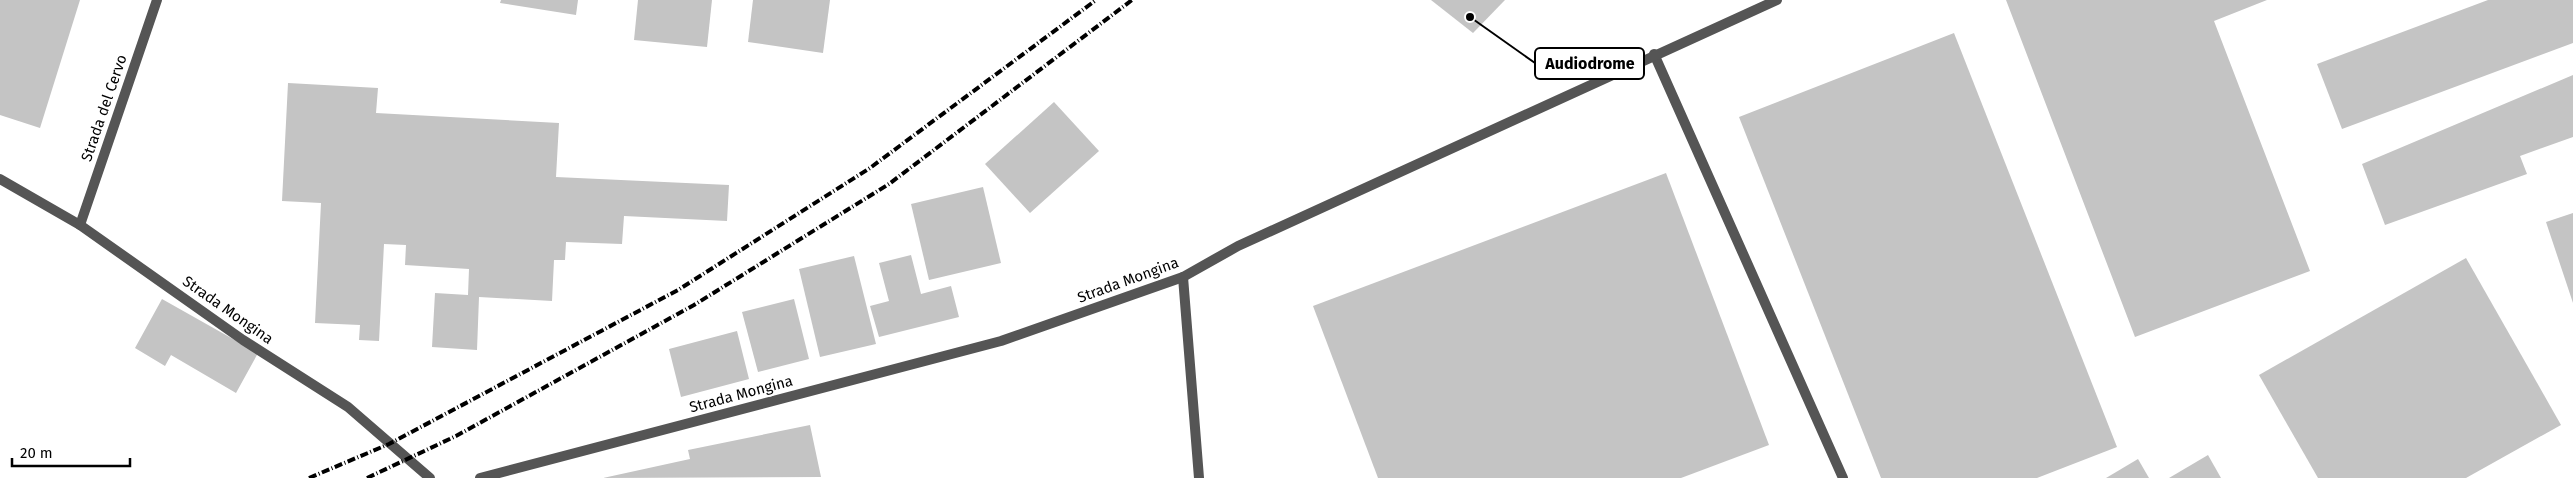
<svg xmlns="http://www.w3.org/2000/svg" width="2573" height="478" font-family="'Fira Sans',sans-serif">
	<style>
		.building { fill: #c4c4c4 }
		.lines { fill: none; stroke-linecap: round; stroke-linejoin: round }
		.street { stroke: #555; stroke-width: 10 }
		.rail { stroke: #000; stroke-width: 4; stroke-dasharray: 8 2.5 1 2.5; stroke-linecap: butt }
		.labels { text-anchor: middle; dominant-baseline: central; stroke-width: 4; stroke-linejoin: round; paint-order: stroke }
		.street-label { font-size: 15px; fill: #000; stroke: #fff }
		.leader { fill: none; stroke: #000; stroke-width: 2 }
		.callout-dot { fill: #000; stroke: #fff; stroke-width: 2 }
		.callout { fill: #fff; stroke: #000; stroke-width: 2 }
		.callout-label { font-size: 16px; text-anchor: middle; font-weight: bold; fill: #000 }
	</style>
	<rect width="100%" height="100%" fill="#fff"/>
	<!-- building -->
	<g class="building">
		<path d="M0 0H80L40 128 0 115Z"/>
		<path d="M501 0H578L576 15 500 3Z"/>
		<path d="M638 0H712L707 47 634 40Z"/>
		<path d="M753 0H830L823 53 748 42Z"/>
		<path d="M1431 0H1505L1473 33Z"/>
		<path d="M2006 0H2267L2214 21 2310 271 2135 337Z"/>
		<path d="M2488 0H2573V43L2342 129 2317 64Z"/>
		<path d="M1954 33 2117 447 2037 478H1881L1739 117Z"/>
		<path d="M2573 75V137L2520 156 2527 174 2385 225 2362 164Z"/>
		<path d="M288 83 378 88 376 113 559 123 556 177 729 185 727 221 624 216 622 244 566 242 565 260H554L552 301 479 297 477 350 432 347 435 293 468 295 469 269 405 265 406 245 384 244 379 341 359 340 360 325 315 323 321 203 282 201Z"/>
		<path d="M1054 102 1099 151 1030 213 985 164Z"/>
		<path d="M1666 173 1769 445 1681 478H1378L1313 306Z"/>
		<path d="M983 187 1001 263 929 280 911 204Z"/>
		<path d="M2573 213V303L2546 222Z"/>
		<path d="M911 255 921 294 951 286 959 317 879 337 870 306 889 301 879 263Z"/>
		<path d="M854 256 876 344 820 357 799 269Z"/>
		<path d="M2466 258 2561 425 2466 478H2318L2259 375Z"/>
		<path d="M162 299 258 353 236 393 171 355 165 366 135 348Z"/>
		<path d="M794 299 809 359 758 372 742 312Z"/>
		<path d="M737 331 749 379 681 397 669 349Z"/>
		<path d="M810 425 821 477 603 478 690 459 688 450Z"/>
		<path d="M2208 455 2221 478H2169Z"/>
		<path d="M2138 459 2149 478H2106Z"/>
	</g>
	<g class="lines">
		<!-- street -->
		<g class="street">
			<path d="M1654 54 1843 478"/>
			<path d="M0 179 80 225 243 340 348 407 430 478"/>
			<path d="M80 225 157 0"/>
			<path d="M1183 277 1199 478"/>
			<path d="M480 478 1001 341 1183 277 1238 246 1777 0"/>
		</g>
		<!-- rail -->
		<g class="rail">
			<path d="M309 478 389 444 678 290 870 168 1096 0"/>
			<path d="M367 478 456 436 694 305 889 184 1132 0"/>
		</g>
	</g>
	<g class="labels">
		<!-- street labels -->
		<g class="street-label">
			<text transform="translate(104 108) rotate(-71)">Strada del Cervo</text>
			<text transform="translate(1128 280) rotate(-20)">Strada Mongina</text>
			<text transform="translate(228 310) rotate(35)">Strada Mongina</text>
			<text transform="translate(741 394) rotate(-15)">Strada Mongina</text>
		</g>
	</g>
	<!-- callouts -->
	<path class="leader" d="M1470 17L1535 63"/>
	<circle class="callout-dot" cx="1470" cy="17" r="5"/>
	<rect class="callout" x="1535" y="48" width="109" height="31" rx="5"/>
	<g class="callout-label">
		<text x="1590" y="69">Audiodrome</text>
	</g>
	<!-- scale -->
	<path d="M12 458v8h118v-8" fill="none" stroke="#000000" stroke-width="2.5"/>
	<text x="20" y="458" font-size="15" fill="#000000" stroke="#ffffff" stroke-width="4" paint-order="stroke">20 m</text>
</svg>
